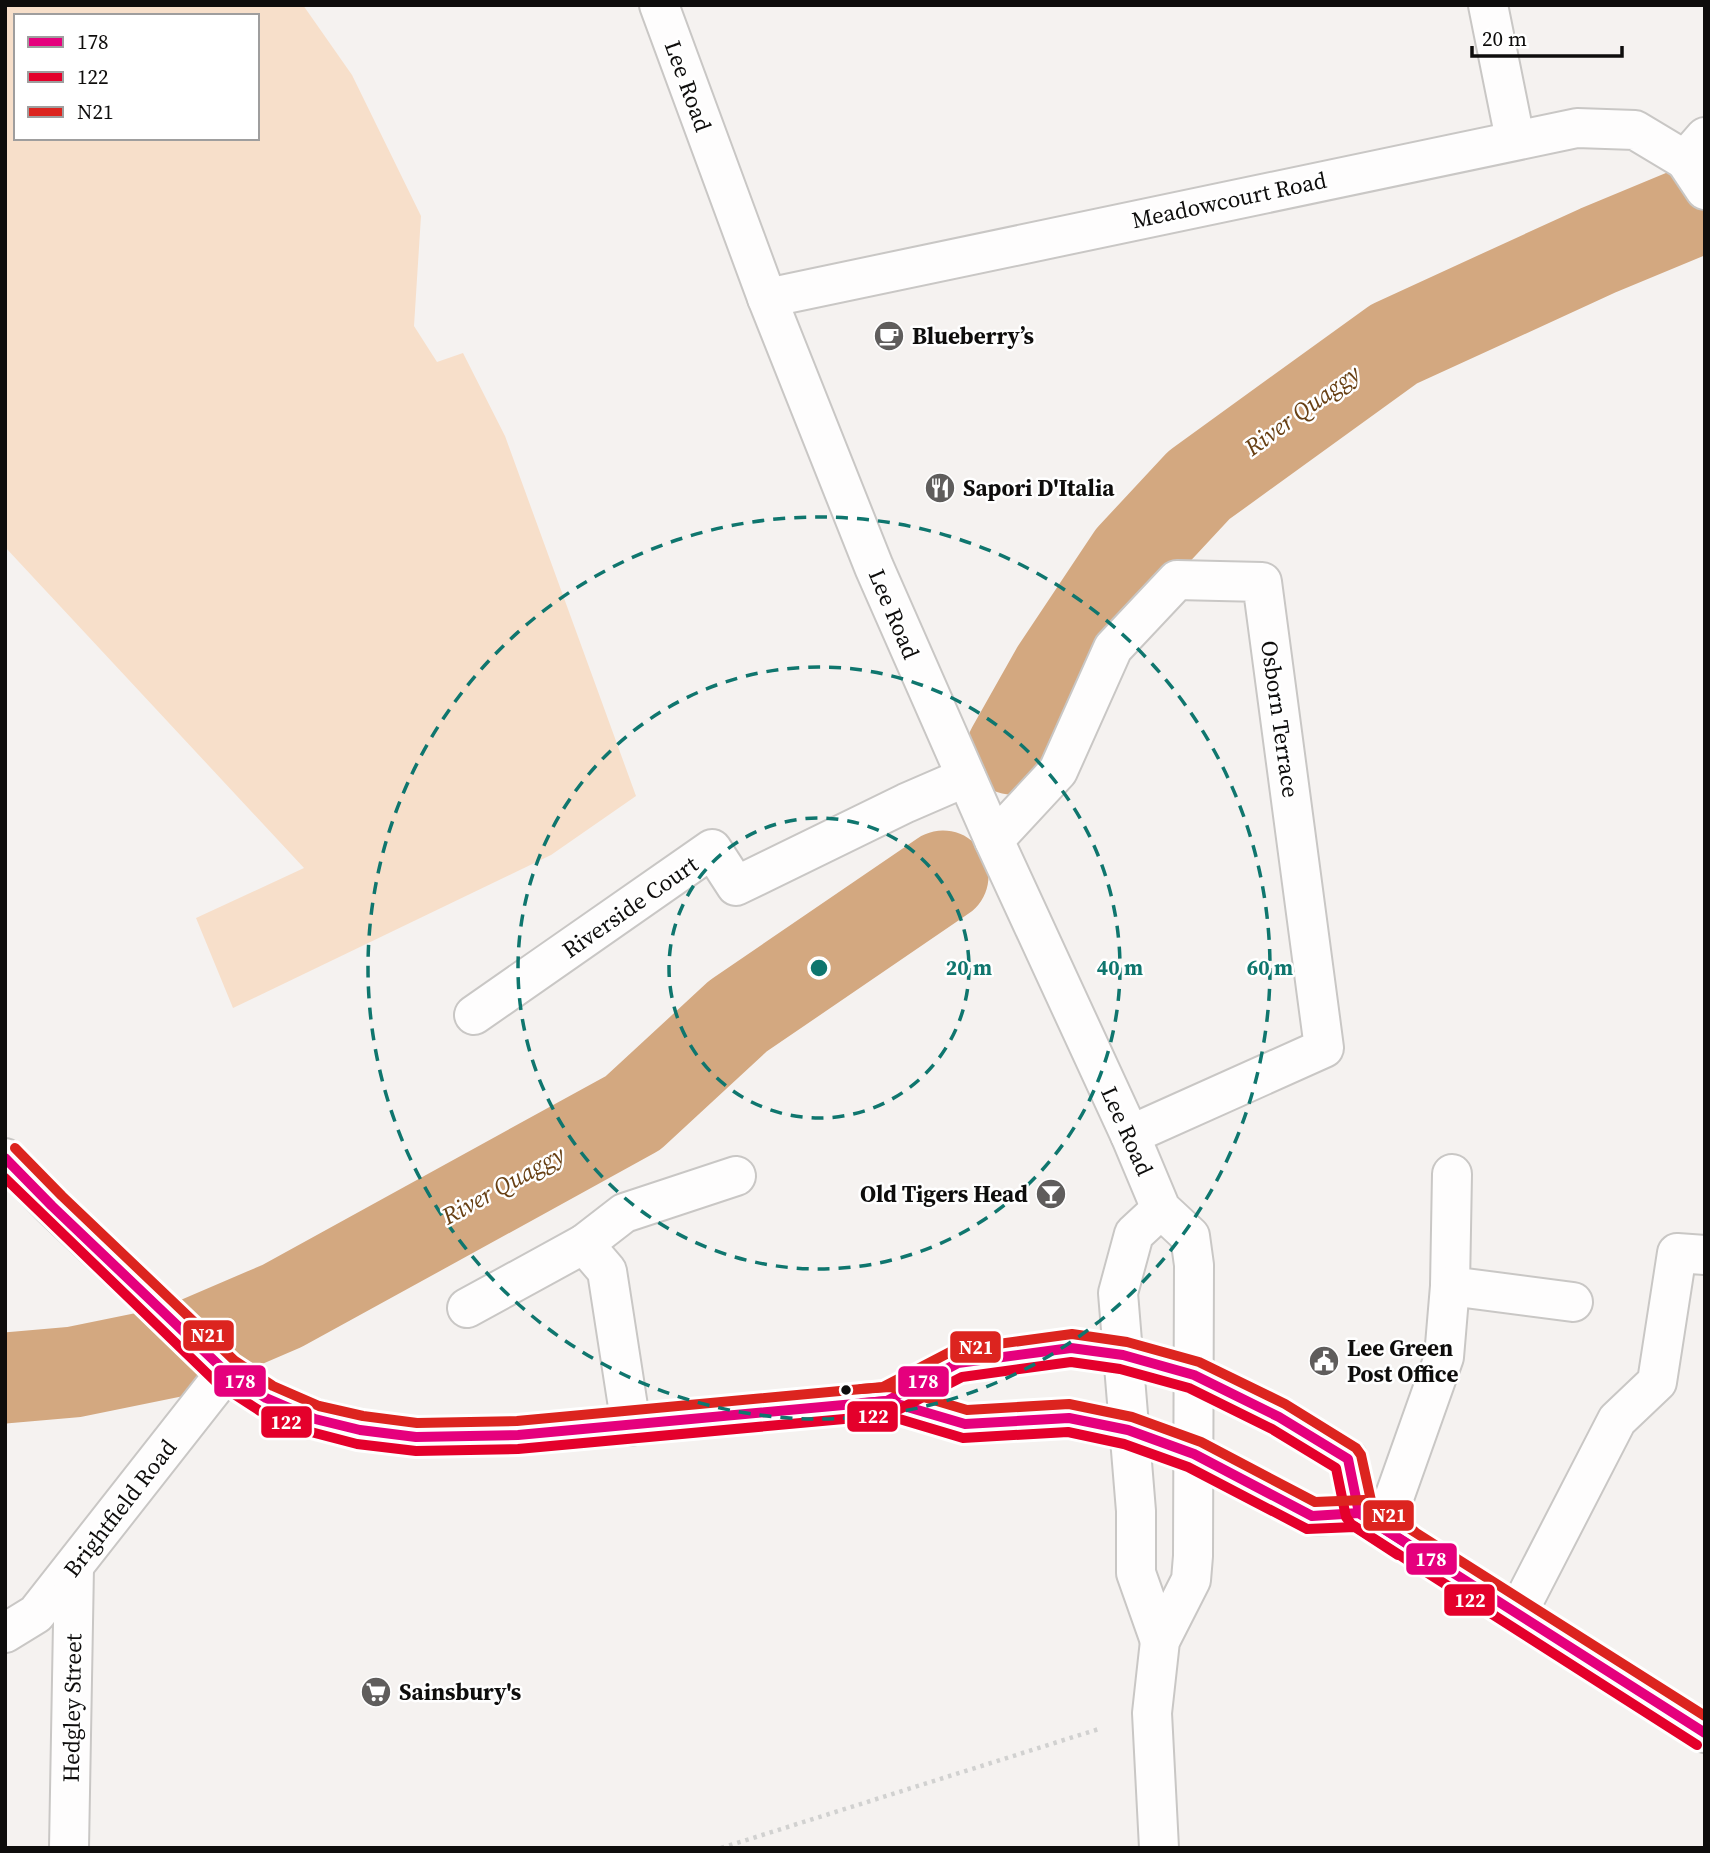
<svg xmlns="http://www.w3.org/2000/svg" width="1710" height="1853" font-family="'Source Serif 4',serif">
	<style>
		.green { fill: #f7dfca; fill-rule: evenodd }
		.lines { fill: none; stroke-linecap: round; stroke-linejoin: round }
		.stream { stroke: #d3a880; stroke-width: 16 }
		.river { stroke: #d3a880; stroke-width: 91 }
		.minor-casing { stroke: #c9c7c5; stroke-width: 42 }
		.major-casing { stroke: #c9c7c5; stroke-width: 42 }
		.highway-casing { stroke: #c9c7c5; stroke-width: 42 }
		.path { stroke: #d1d1d0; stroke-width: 4.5; stroke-dasharray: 3.5 5; stroke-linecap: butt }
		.minor { stroke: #fefdfd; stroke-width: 38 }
		.major { stroke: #fefdfd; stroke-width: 38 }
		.highway { stroke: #fefdfd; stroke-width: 38 }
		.bus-1-casing { stroke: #fff; stroke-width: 16 }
		.bus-2-casing { stroke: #fff; stroke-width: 16 }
		.bus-3-casing { stroke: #fff; stroke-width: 16 }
		.bus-1 { stroke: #e5007d; stroke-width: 10 }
		.bus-2 { stroke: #e4002b; stroke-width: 10 }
		.bus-3 { stroke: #dc241f; stroke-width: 10 }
		.ring { fill: none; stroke: #0f766e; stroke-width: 3.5; stroke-dasharray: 12 9 }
		.bus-dot { fill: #0e0d0c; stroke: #fff; stroke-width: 2.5 }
		.labels { text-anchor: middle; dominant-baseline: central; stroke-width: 5; stroke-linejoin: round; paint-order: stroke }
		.street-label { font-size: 23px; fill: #0e0d0c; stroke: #fff }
		.poi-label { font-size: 23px; font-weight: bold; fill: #0e0d0c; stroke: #fff; text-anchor: start }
		.water-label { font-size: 24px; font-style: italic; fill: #684014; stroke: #fff }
		.centre { fill: #0f766e; stroke: #fff; stroke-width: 3.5 }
		.ring-label { font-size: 21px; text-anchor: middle; font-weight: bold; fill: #0f766e; stroke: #fff; stroke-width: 5; stroke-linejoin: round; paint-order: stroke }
		.line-badge { stroke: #fff; stroke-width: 2.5 }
		.badge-label { font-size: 19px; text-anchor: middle; font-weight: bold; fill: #fff }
	</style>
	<rect width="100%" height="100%" fill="#f5f2f0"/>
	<!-- green -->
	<path class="green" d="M5 5H303L352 75 421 216 414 326 437 362 463 353 505 436 636 796 551 855 233 1008 196 918 304 868 5 547ZM16 16H257V138H16Z"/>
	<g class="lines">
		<!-- stream -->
		<path class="stream" d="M879 880 887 913"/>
		<!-- river -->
		<g class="river">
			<path d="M1012 749 1056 671 1132 557 1199 485 1394 344 1599 250 1705 206"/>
			<path d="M5 1378 74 1372 177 1351 282 1306 633 1113 738 1016 943 876"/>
		</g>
		<!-- minor casing -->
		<g class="minor-casing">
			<g id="minor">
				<path d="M1488 5 1515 139"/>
				<path d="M1685 160 1705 190"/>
				<path d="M767 298 1577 128 1635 130 1685 160 1705 137"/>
				<path d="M994 840 1058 771 1113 648 1177 580 1262 582 1324 1048 1130 1135"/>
				<path d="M474 1015 712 849 736 886 906 803 966 777"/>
				<path d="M1452 1174 1450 1286 1573 1302"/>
				<path d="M584 1244 624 1213 736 1176"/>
				<path d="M467 1308 584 1244 607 1271 631 1426"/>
				<path d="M1383 1529 1444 1357 1450 1286"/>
				<path d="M1517 1614 1617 1420 1657 1382 1677 1253 1705 1255"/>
				<path d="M5 1633 36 1614 226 1372"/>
				<path d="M69 1848 74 1567"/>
			</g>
		</g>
		<!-- major casing -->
		<g class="major-casing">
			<g id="major">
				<path d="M659 5 767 298 874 567 994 840 1130 1135 1161 1209 1190 1236 1194 1265 1193 1556 1191 1580 1160 1641 1152 1713 1159 1848"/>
				<path d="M1160 1641 1136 1573V1511L1118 1293 1134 1234 1161 1209"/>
			</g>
		</g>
		<!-- highway casing -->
		<g class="highway-casing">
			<g id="highway">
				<path d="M5 1158 52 1206 226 1372 266 1398 315 1419 360 1430 416 1437 518 1435 887 1401 958 1363 1071 1348 1123 1355 1194 1375 1279 1417 1348 1459 1359 1513"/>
				<path d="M887 1401 965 1424 1069 1418 1128 1430 1194 1454 1312 1516 1359 1513 1705 1733"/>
			</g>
		</g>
		<!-- path -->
		<path class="path" d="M721 1848 1102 1728"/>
		<!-- minor -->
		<use href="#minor" class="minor"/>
		<!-- major -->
		<use href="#major" class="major"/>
		<!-- highway -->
		<use href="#highway" class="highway"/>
		<!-- bus-1 casing -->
		<g class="bus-1-casing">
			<g id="bus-1">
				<path d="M5 1158 52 1206 226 1372 266 1398 315 1419 360 1430 416 1437 518 1435 887 1401 958 1363 1071 1348 1123 1355 1194 1375 1279 1417 1348 1459 1359 1513 1705 1733"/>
				<path d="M862 1403 887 1401 965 1424 1069 1418 1128 1430 1194 1454 1312 1516 1359 1513 1406 1543"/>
			</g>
		</g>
		<!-- bus-2 casing -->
		<g class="bus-2-casing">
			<g id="bus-2">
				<path d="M5 1178 217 1383 260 1411 311 1432 357 1444 416 1451 518 1449 888 1415 962 1377 1071 1362 1120 1369 1189 1388 1272 1429 1336 1468 1346 1517 1351 1524 1697 1745"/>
				<path d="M863 1417 886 1415 963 1438 1068 1432 1124 1444 1188 1467 1307 1529 1355 1527 1398 1555"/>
			</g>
		</g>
		<!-- bus-3 casing -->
		<g class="bus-3-casing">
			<g id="bus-3">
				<path d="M15 1148 62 1196 235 1361 273 1386 319 1406 363 1416 417 1423 517 1421 883 1387 954 1350 1072 1334 1127 1342 1199 1362 1285 1404 1356 1448 1361 1455 1372 1505 1705 1716"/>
				<path d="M861 1389 890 1387 967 1410 1069 1404 1132 1417 1201 1442 1315 1502 1364 1500 1414 1531"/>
			</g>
		</g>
		<!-- bus-1 -->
		<use href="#bus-1" class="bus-1"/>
		<!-- bus-2 -->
		<use href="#bus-2" class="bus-2"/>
		<!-- bus-3 -->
		<use href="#bus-3" class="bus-3"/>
	</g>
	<!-- distance rings -->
	<g class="ring">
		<circle cx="819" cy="968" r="150"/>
		<circle cx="819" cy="968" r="301"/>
		<circle cx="819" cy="968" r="451"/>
	</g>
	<!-- icons -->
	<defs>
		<g id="cafe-disc" transform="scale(1.575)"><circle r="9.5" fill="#5f5d5c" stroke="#fff"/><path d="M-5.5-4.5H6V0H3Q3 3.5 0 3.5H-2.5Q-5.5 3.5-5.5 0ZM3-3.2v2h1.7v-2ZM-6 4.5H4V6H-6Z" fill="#fff"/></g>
		<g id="restaurant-disc" transform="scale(1.575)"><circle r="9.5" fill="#5f5d5c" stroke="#fff"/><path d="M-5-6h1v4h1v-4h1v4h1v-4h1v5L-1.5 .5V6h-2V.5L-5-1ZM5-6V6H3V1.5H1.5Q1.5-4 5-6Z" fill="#fff"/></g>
		<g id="bar-disc" transform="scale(1.575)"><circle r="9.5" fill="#5f5d5c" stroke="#fff"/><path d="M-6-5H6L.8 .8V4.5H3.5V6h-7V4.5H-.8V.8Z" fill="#fff"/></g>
		<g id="civic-disc" transform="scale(1.575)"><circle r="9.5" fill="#5f5d5c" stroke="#fff"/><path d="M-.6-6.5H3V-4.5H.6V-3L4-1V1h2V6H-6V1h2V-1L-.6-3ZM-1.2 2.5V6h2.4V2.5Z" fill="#fff"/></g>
		<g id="supermarket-disc" transform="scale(1.575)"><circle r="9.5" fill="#5f5d5c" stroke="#fff"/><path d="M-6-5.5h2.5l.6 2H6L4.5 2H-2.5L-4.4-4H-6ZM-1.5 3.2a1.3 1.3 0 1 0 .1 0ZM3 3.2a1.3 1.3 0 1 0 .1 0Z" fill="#fff"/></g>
	</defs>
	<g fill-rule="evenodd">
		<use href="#cafe-disc" x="889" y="336"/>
		<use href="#restaurant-disc" x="940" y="488"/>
		<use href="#bar-disc" x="1051" y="1194"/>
		<use href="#civic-disc" x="1324" y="1361"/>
		<use href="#supermarket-disc" x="376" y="1692"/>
	</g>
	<!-- markers -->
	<circle class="bus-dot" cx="846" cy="1390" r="6"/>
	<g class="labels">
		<!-- street labels -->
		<g class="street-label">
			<text transform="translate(688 86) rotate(70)">Lee Road</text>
			<text transform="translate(1229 200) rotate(-12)">Meadowcourt Road</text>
			<text transform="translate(894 614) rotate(67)">Lee Road</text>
			<text transform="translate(1280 719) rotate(82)">Osborn Terrace</text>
			<text transform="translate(630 907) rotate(-35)">Riverside Court</text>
			<text transform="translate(1127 1131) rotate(66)">Lee Road</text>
			<text transform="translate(120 1508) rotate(-52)">Brightfield Road</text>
			<text transform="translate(72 1708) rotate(-89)">Hedgley Street</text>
		</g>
		<!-- poi labels -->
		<g class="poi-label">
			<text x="912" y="336">Blueberry’s</text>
			<text x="963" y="488">Sapori D'Italia</text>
			<text x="1028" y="1194" text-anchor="end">Old Tigers Head</text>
			<text x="1347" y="1348">Lee Green<tspan x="1347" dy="26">Post Office</tspan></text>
			<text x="399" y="1692">Sainsbury's</text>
		</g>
		<!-- water labels -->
		<g class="water-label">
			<text transform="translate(1302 410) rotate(-36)">River Quaggy</text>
			<text transform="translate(503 1185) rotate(-29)">River Quaggy</text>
		</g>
	</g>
	<circle cx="819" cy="968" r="10" class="centre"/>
	<g class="ring-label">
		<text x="969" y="975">20 m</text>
		<text x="1120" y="975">40 m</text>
		<text x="1270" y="975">60 m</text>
	</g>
	<g class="line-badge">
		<rect x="182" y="1319" width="53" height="33" rx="7" fill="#dc241f"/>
		<rect x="949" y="1330" width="53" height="34" rx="7" fill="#dc241f"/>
		<rect x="213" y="1364" width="54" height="34" rx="7" fill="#e5007d"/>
		<rect x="897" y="1365" width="53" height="33" rx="7" fill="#e5007d"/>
		<rect x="846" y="1400" width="53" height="33" rx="7" fill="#e4002b"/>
		<rect x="260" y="1405" width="53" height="34" rx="7" fill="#e4002b"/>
		<rect x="1362" y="1499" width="53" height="33" rx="7" fill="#dc241f"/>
		<rect x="1405" y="1542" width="53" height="34" rx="7" fill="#e5007d"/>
		<rect x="1443" y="1583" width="53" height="34" rx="7" fill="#e4002b"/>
	</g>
	<g class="badge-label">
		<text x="208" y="1342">N21</text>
		<text x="976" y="1354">N21</text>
		<text x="240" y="1388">178</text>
		<text x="923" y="1388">178</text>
		<text x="873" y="1423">122</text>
		<text x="286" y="1429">122</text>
		<text x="1389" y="1522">N21</text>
		<text x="1431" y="1566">178</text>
		<text x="1470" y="1607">122</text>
	</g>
	<!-- border -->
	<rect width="1710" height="1853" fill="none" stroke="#0e0d0c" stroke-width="14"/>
	<!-- legend -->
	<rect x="14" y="14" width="245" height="126" fill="#ffffff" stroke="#9f9e9e" stroke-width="2"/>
	<rect x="28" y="37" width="35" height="10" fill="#e5007d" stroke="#9f9e9e" stroke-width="2"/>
	<text x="77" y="49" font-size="21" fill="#0e0d0c">178</text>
	<rect x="28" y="72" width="35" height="10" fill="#e4002b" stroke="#9f9e9e" stroke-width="2"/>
	<text x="77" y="84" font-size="21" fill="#0e0d0c">122</text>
	<rect x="28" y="107" width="35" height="10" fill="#dc241f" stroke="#9f9e9e" stroke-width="2"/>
	<text x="77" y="119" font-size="21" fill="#0e0d0c">N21</text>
	<!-- scale -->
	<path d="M1472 46v10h150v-10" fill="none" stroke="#0e0d0c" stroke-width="3.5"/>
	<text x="1482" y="46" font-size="21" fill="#0e0d0c" stroke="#ffffff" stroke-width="5" paint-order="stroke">20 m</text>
</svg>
